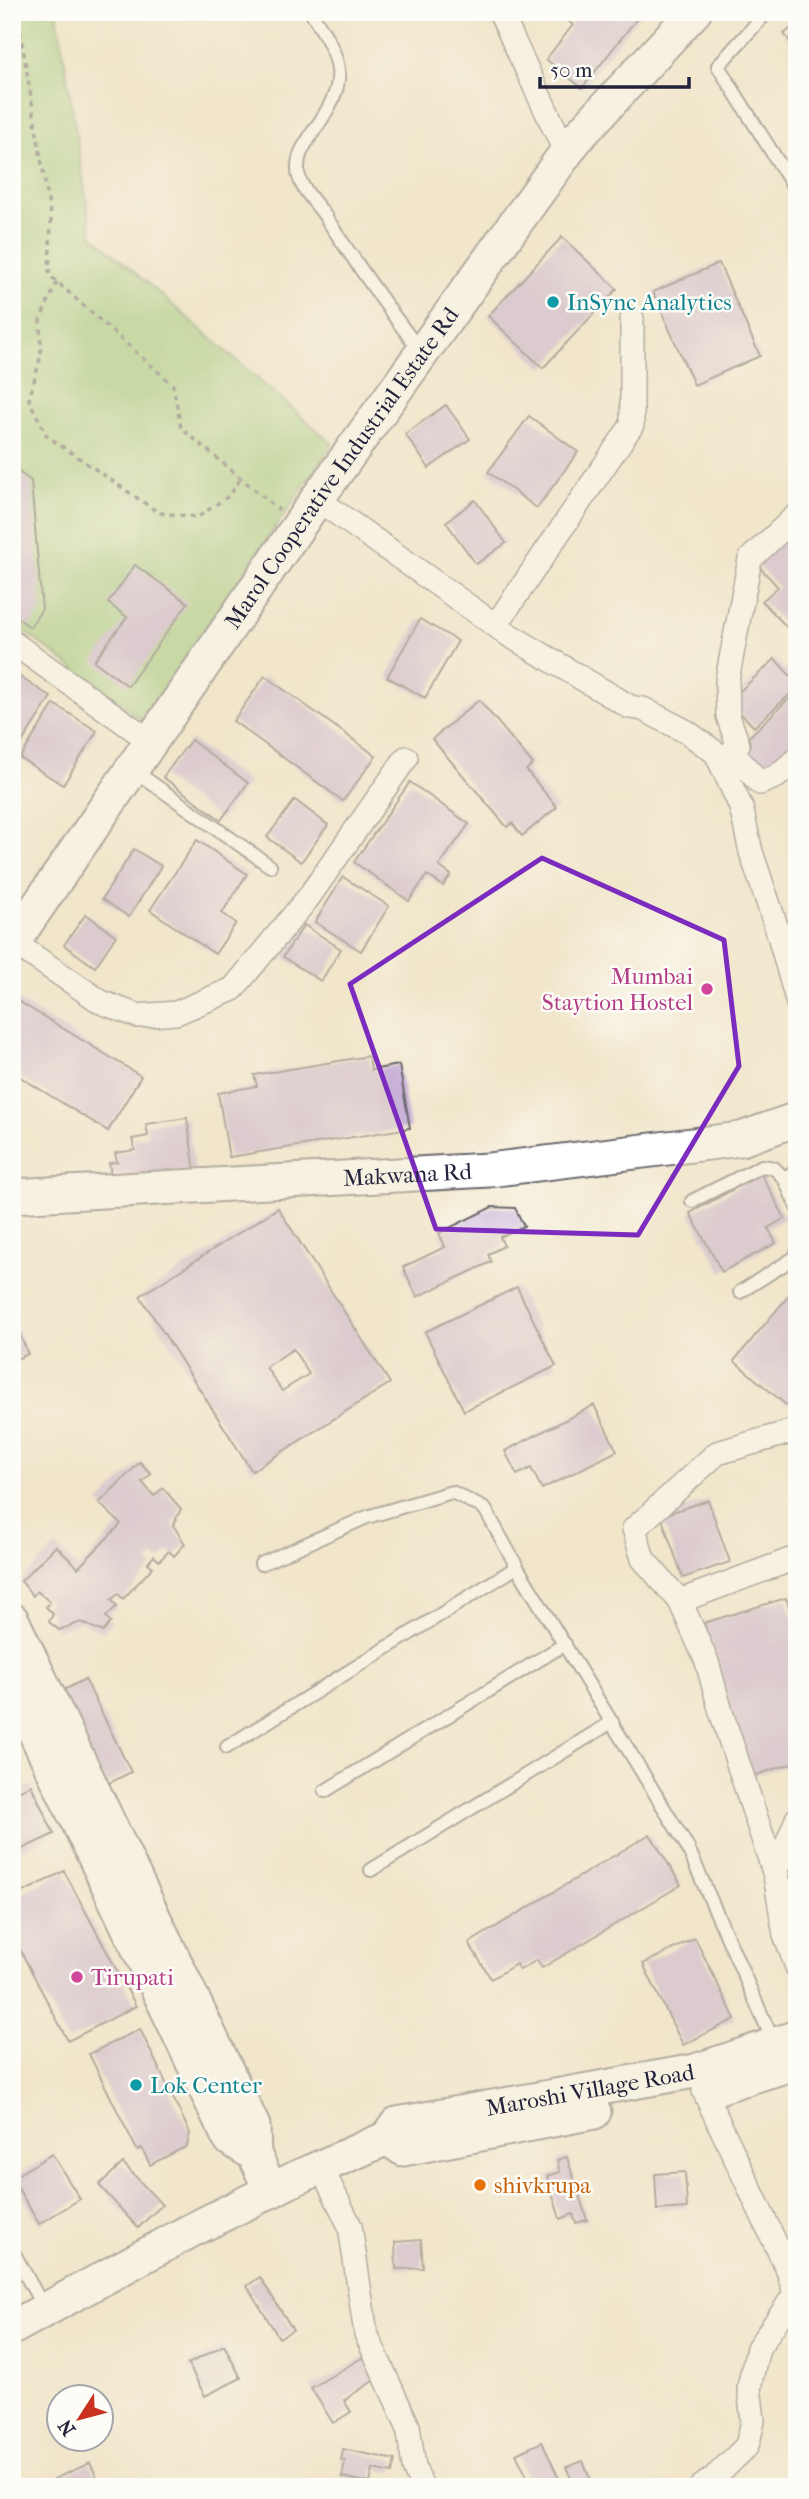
<svg xmlns="http://www.w3.org/2000/svg" width="809" height="2499" font-family="'IM FELL French Canon',serif">
	<style>
		.green { fill: #9aca7a; stroke: #5e765a; stroke-width: 2 }
		.building { fill: #c2a9d3; fill-rule: evenodd }
		.lines { fill: none; stroke-linecap: round; stroke-linejoin: round }
		.lane-casing { stroke: #6a676d; stroke-width: 16 }
		.street-casing { stroke: #6a676d; stroke-width: 26 }
		.secondary-casing { stroke: #6a676d; stroke-width: 37 }
		.path { stroke: #6a676d; stroke-width: 3.5; stroke-dasharray: 5 5; stroke-linecap: butt }
		.lane { stroke: #fff; stroke-width: 12 }
		.street { stroke: #fff; stroke-width: 23 }
		.secondary { stroke: #fff; stroke-width: 33 }
		.marked { fill: none; stroke: #7b2cbf; stroke-width: 5; stroke-linejoin: round }
		.culture-dot { fill: #0f9aa8; stroke: #fdfcf7; stroke-width: 2.5 }
		.hotel-dot { fill: #d1479c; stroke: #fdfcf7; stroke-width: 2.5 }
		.food-dot { fill: #e8710a; stroke: #fdfcf7; stroke-width: 2.5 }
		.labels { text-anchor: middle; dominant-baseline: central; stroke-width: 5; stroke-linejoin: round; paint-order: stroke }
		.culture-label { font-size: 23px; fill: #0d838f; stroke: #fdfcf7; text-anchor: start }
		.street-label { font-size: 23px; fill: #22223b; stroke: #fdfcf7 }
		.hotel-label { font-size: 23px; fill: #b23c85; stroke: #fdfcf7; text-anchor: end }
		.food-label { font-size: 23px; fill: #c56008; stroke: #fdfcf7; text-anchor: start }
	</style>
	<rect width="100%" height="100%" fill="#fdfcf7"/>
	<filter id="ink" filterUnits="userSpaceOnUse"><feTurbulence type="fractalNoise" baseFrequency=".0143" numOctaves="2"/><feDisplacementMap in="SourceGraphic" scale="14" xChannelSelector="R" yChannelSelector="G"/><feConvolveMatrix kernelMatrix="1 2 1 2 8 2 1 2 1" color-interpolation-filters="sRGB"/></filter>
	<filter id="wash" filterUnits="userSpaceOnUse"><feTurbulence type="fractalNoise" baseFrequency=".00686" numOctaves="4" result="noise"/><feDisplacementMap in="SourceGraphic" scale="28" xChannelSelector="R" yChannelSelector="G"/><feGaussianBlur stdDeviation="1.57" result="paint"/><feColorMatrix in="noise" values="0 0 0 0 0 0 0 0 0 0 0 0 0 0 0 0 0 1.4 0 .05"/><feComposite in="paint" operator="in"/></filter>
	<g filter="url(#wash)">
		<rect width="100%" height="100%" fill="#f1e6cb"/>
		<!-- green -->
		<path class="green" d="M12 12H57L92 235 333 444 142 720 12 622Z"/>
		<g id="blocks">
			<!-- building -->
			<g class="building">
				<path d="M557 12H642L582 88 546 59 573 25Z"/>
				<path d="M797 24V50L784 34Z"/>
				<path d="M562 237 617 289 543 368 488 316Z"/>
				<path d="M719 263 760 356 694 385 653 292Z"/>
				<path d="M446 405 470 439 429 468 405 434Z"/>
				<path d="M529 416 578 452 537 508 488 472Z"/>
				<path d="M12 467 31 481 42 609 30 627 12 614Z"/>
				<path d="M475 500 506 543 476 564 446 522Z"/>
				<path d="M797 519V638L762 601 778 587 753 560Z"/>
				<path d="M135 565 188 603 128 686 94 661 127 617 108 603Z"/>
				<path d="M420 619 458 641 425 698 387 677Z"/>
				<path d="M775 659 797 683V688L754 727 729 701Z"/>
				<path d="M12 672 51 697 15 753 12 751Z"/>
				<path d="M265 676 376 756 343 801 233 721Z"/>
				<path d="M797 691V745L761 780 733 752Z"/>
				<path d="M479 700 533 764 526 770 557 807 522 836 512 823 507 827 432 739Z"/>
				<path d="M54 704 97 731 63 785 20 758Z"/>
				<path d="M191 740 248 783 221 820 163 777Z"/>
				<path d="M410 782 469 824 439 866 451 875 443 886 427 875 409 901 354 862Z"/>
				<path d="M295 800 328 825 301 862 267 837Z"/>
				<path d="M197 840 247 874 222 913 236 923 215 954 150 910Z"/>
				<path d="M134 849 161 866 129 917 102 899Z"/>
				<path d="M343 877 389 906 361 951 315 922Z"/>
				<path d="M86 914 116 936 95 967 64 945Z"/>
				<path d="M304 925 341 949 321 981 283 957Z"/>
				<path d="M18 1001 141 1076 108 1131 12 1072V1011Z"/>
				<path d="M369 1056 371 1070 399 1065 410 1128 229 1157 218 1093 257 1086 254 1075Z"/>
				<path d="M187 1118 195 1171 111 1175 109 1163 117 1162 115 1153 135 1150 132 1139 148 1136 146 1124Z"/>
				<path d="M761 1174 785 1218 768 1228 776 1243 722 1272 690 1213Z"/>
				<path d="M492 1207 515 1208 524 1226 500 1237 504 1246 488 1254 491 1262 417 1297 403 1267 445 1247 439 1233Z"/>
				<path d="M278 1208 390 1383 252 1471 140 1296ZM293 1349 309 1374 282 1391 266 1367Z"/>
				<path d="M517 1287 556 1366 464 1411 425 1332Z"/>
				<path d="M791 1293 797 1299V1397L786 1405 734 1361Z"/>
				<path d="M12 1316 28 1354 12 1361Z"/>
				<path d="M594 1405 617 1451 542 1489 531 1468 517 1475 505 1451Z"/>
				<path d="M140 1462 151 1474 142 1482 154 1496 163 1488 181 1509 173 1525 185 1544 174 1556 169 1551 159 1561 154 1556 148 1563 153 1567 123 1599 118 1594 111 1600 117 1606 106 1617 111 1622 103 1632 81 1622 59 1630 49 1622 53 1614 46 1607 50 1602 37 1591 33 1596 21 1581 56 1546 78 1568 121 1524 99 1503Z"/>
				<path d="M708 1500 730 1562 683 1578 661 1516Z"/>
				<path d="M786 1598 797 1631V1762L752 1776 704 1623Z"/>
				<path d="M85 1679 131 1772 104 1786 58 1693Z"/>
				<path d="M31 1785 54 1834 18 1851 12 1839V1794Z"/>
				<path d="M650 1834 681 1885 542 1968 537 1960 520 1970 516 1964 491 1979 469 1943Z"/>
				<path d="M64 1871 136 2006 68 2041 16 1942 12 1944V1898Z"/>
				<path d="M695 1938 735 2019 683 2045 643 1964Z"/>
				<path d="M140 2029 190 2133 187 2146 150 2165 142 2148 137 2150 89 2054Z"/>
				<path d="M52 2154 80 2199 39 2224 12 2178Z"/>
				<path d="M567 2157 587 2220 576 2223 573 2214 560 2219 547 2176 560 2172 557 2160Z"/>
				<path d="M123 2163 162 2205 138 2228 99 2185Z"/>
				<path d="M685 2172 687 2208 657 2210 655 2174Z"/>
				<path d="M421 2240 423 2268 396 2269 395 2242Z"/>
				<path d="M260 2277 293 2330 279 2338 247 2286Z"/>
				<path d="M224 2345 241 2378 205 2396 188 2364Z"/>
				<path d="M365 2356 378 2378 344 2400 351 2412 333 2423 311 2388Z"/>
				<path d="M542 2442 563 2487H532L516 2454Z"/>
				<path d="M343 2449 395 2460 392 2473 373 2469 370 2483 342 2477 345 2461 341 2460Z"/>
				<path d="M583 2461 592 2484 575 2487 566 2467Z"/>
				<path d="M90 2463 100 2484 94 2487H58L54 2479Z"/>
			</g>
		</g>
	</g>
	<g filter="url(#ink)">
		<use href="#blocks" fill-opacity="0" stroke="#6a676d" stroke-width="2"/>
		<g class="lines">
			<!-- lane casing -->
			<g class="lane-casing">
				<g id="lane">
					<path d="M311 12C344 64 350 80 313 132 305 145 297 154 298 170 298 187 316 202 325 216 355 262 387 307 420 351"/>
					<path d="M767 12 718 66 797 192"/>
					<path d="M133 770 270 866"/>
					<path d="M797 1170 784 1178 797 1207"/>
					<path d="M692 1201 762 1166 774 1168 784 1178"/>
					<path d="M740 1292 794 1258 797 1253"/>
					<path d="M261 1564 367 1517 452 1492 485 1509 517 1567 687 1846 774 2043"/>
					<path d="M227 1747 517 1567"/>
					<path d="M325 1791 565 1644"/>
					<path d="M371 1870 612 1722"/>
					<path d="M12 2250 45 2310"/>
				</g>
			</g>
			<!-- street casing -->
			<g class="street-casing">
				<g id="street">
					<path d="M500 12 566 153"/>
					<path d="M317 499 509 635 630 707 643 709 687 732 716 753 741 807 751 852 778 932 797 1000"/>
					<path d="M797 515 750 559 727 680 728 716 738 745 732 752 760 783 777 776 797 759"/>
					<path d="M496 625 632 425V319"/>
					<path d="M12 642 150 741"/>
					<path d="M13 942 101 1002 138 1016 176 1013 233 989 308 898 406 758"/>
					<path d="M797 1430 717 1453 634 1529 643 1559 680 1601 707 1662 721 1712 775 1875 797 1917"/>
					<path d="M680 1601 790 1560H797"/>
					<path d="M797 1819 775 1875 785 1935 797 1967"/>
					<path d="M321 2167 350 2226 366 2334 408 2426 414 2467 422 2487"/>
					<path d="M701 2487 715 2477 747 2446 753 2421 749 2387 758 2348 795 2294 788 2270 704 2091"/>
				</g>
			</g>
			<!-- secondary casing -->
			<g class="secondary-casing">
				<g id="secondary">
					<path id="s1" d="M12 944 317 499 576 139 694 12"/>
					<path id="s2" d="M12 1196 489 1170 741 1139 797 1119"/>
					<path d="M12 1620 253 2126 254 2154 271 2191"/>
					<path d="M12 1684 229 2138 254 2154"/>
					<path d="M712 2089 797 2062"/>
					<path d="M387 2138 403 2149 594 2112"/>
					<path id="s3" d="M12 2328 188 2232 298 2177 387 2138 397 2124 695 2071 797 2037"/>
				</g>
			</g>
			<!-- path -->
			<g class="path">
				<path d="M12 20 18 18 51 219 49 275 173 385 181 428 279 510"/>
				<path d="M57 282 40 320 41 355 29 400 47 436 159 513 198 517 230 495 241 478"/>
			</g>
			<!-- lane -->
			<use href="#lane" class="lane"/>
			<!-- street -->
			<use href="#street" class="street"/>
			<!-- secondary -->
			<use href="#secondary" class="secondary"/>
		</g>
	</g>
	<!-- marked area -->
	<path d="M0 0H809V2499H0ZM542 858 724 940 739 1066 638 1235 436 1229 350 984Z" fill="#f1e6cb" fill-opacity=".55" fill-rule="evenodd"/>
	<path class="marked" d="M542 858 724 940 739 1066 638 1235 436 1229 350 984Z"/>
	<!-- markers -->
	<g class="culture-dot">
		<circle cx="553" cy="302" r="7"/>
		<circle cx="136" cy="2085" r="7"/>
	</g>
	<g class="hotel-dot">
		<circle cx="707" cy="989" r="7"/>
		<circle cx="77" cy="1977" r="7"/>
	</g>
	<circle class="food-dot" cx="480" cy="2185" r="7"/>
	<g class="labels">
		<!-- culture labels -->
		<g class="culture-label">
			<text x="567" y="302">InSync Analytics</text>
			<text x="150" y="2085">Lok Center</text>
		</g>
		<!-- street labels -->
		<g class="street-label">
			<text stroke="none"><textPath href="#s1" startOffset="579">Marol Cooperative Industrial Estate Rd</textPath></text>
			<text stroke="none"><textPath href="#s2" startOffset="396">Makwana Rd</textPath></text>
			<text stroke="none"><textPath href="#s3" startOffset="634">Maroshi Village Road</textPath></text>
		</g>
		<!-- hotel labels -->
		<g class="hotel-label">
			<text x="693" y="976">Mumbai<tspan x="693" dy="26">Staytion Hostel</tspan></text>
			<text x="91" y="1977" text-anchor="start">Tirupati</text>
		</g>
		<!-- food labels -->
		<g class="food-label">
			<text x="494" y="2185">shivkrupa</text>
		</g>
	</g>
	<!-- margin -->
	<rect width="809" height="2499" fill="none" stroke="#fdfcf7" stroke-width="42"/>
	<!-- north arrow -->
	<g transform="translate(80 2418) rotate(234)"><circle r="33" fill="#fdfcf7" stroke="#a5a5ac" stroke-width="2"/>
	<path d="M0-5L12 26L0 18L-12 26Z" fill="#c8321e"/>
	<text y="-10" font-size="19" font-weight="bold" text-anchor="middle" fill="#22223b">N</text>
	</g>
	<!-- scale -->
	<path d="M540 77v10h149v-10" fill="none" stroke="#22223b" stroke-width="3.5"/>
	<text x="550" y="77" font-size="21" fill="#22223b" stroke="#fdfcf7" stroke-width="5" paint-order="stroke">50 m</text>
</svg>
